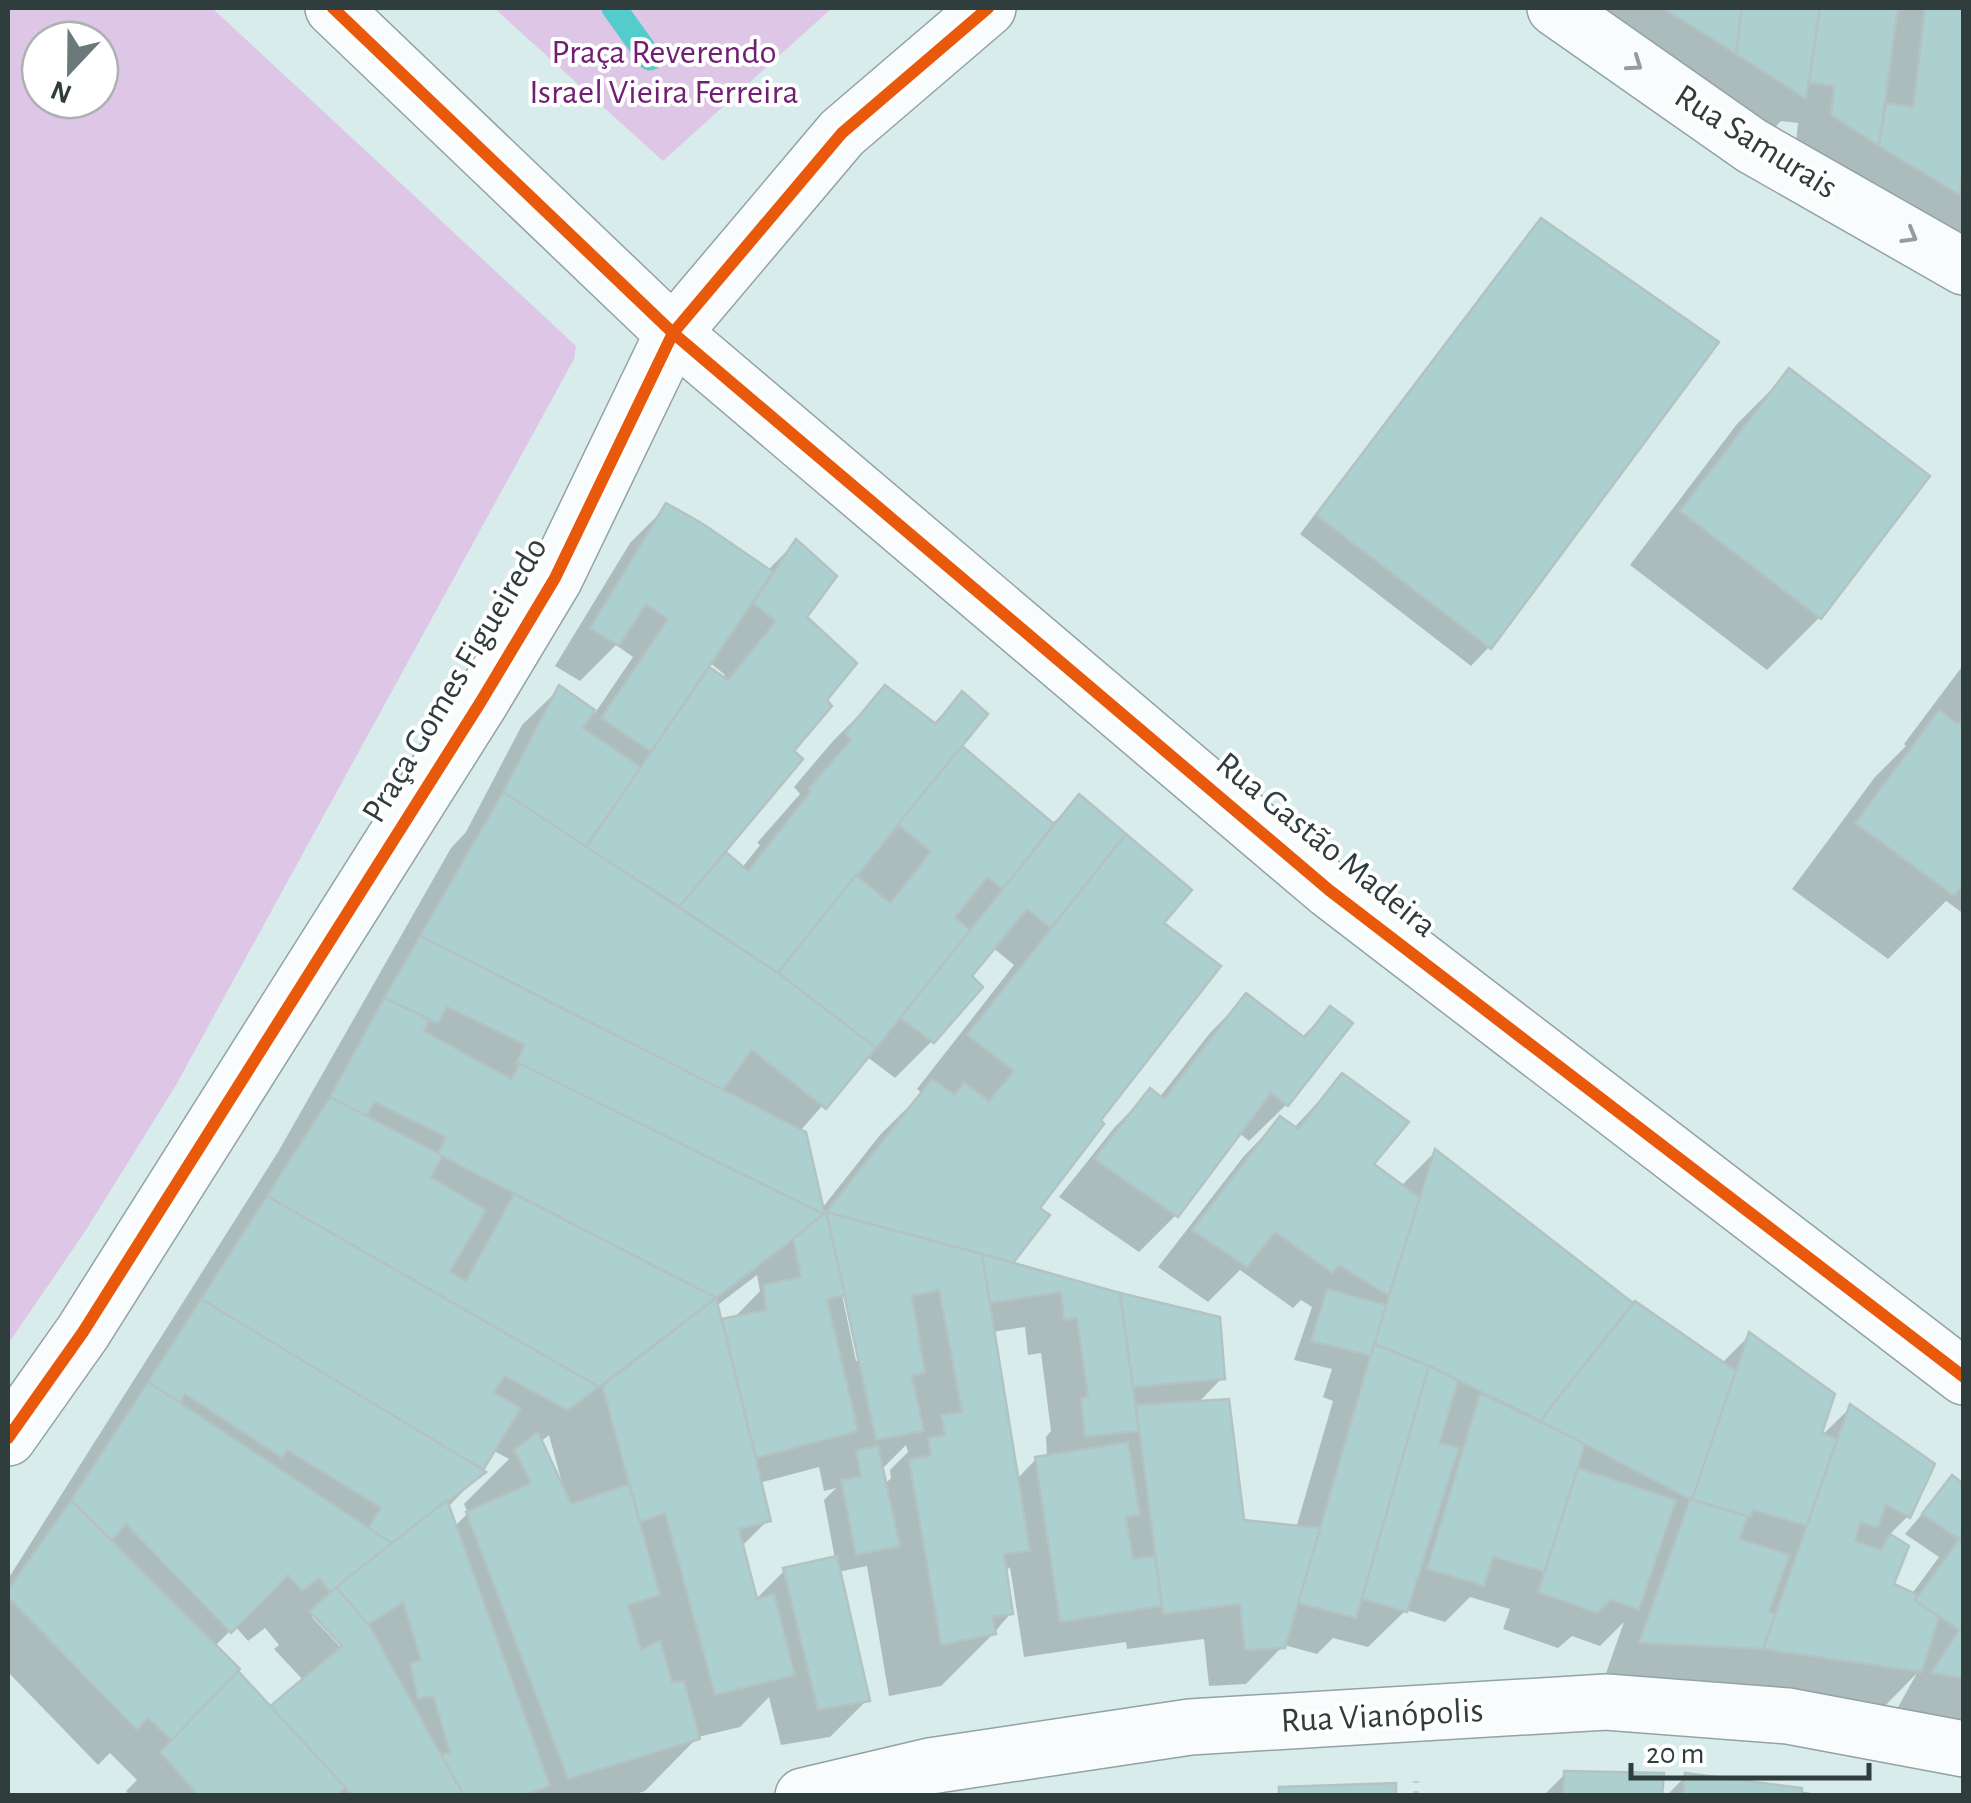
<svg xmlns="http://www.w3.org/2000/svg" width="1971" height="1803" font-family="'Alegreya Sans',sans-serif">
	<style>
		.green { fill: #dec6e6; fill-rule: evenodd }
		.shadow { fill: #0003; fill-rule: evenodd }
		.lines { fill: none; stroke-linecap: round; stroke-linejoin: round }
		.stream { stroke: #5cc; stroke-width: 25 }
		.building { fill: #acd0d0; stroke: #b3c2c2; stroke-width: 2.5 }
		.minor-casing { stroke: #93a2a2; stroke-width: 58 }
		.path { stroke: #c4cccc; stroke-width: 6; stroke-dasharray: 5 8; stroke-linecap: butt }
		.minor { stroke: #f9fcfc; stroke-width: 55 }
		.cycleway-casing { stroke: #fff; stroke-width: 19 }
		.cycleway { stroke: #e8590c; stroke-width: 12 }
		.oneway { stroke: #949c9c }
		.labels { text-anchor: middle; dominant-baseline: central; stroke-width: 8; stroke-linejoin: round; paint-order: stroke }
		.park-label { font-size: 35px; fill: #702072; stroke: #fff }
		.street-label { font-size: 35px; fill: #2f3d3d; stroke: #fff }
	</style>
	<rect width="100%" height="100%" fill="#d8ecec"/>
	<!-- green -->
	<g class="green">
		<path d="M8 8H212L576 346 574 359 176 1085 86 1230 8 1344ZM40 40H100V100H40Z"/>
		<path d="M494 8H832L663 161Z"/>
	</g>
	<!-- shadow -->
	<g class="shadow">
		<path d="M1577 8H1964V258L1795 152 1798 123 1781 121 1767 135Z"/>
		<path d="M1541 221 1489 647 1471 666 1300 534 1523 240Z"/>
		<path d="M1790 371 1819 618 1767 670 1630 565 1737 424Z"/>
		<path d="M667 506 767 571 796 542 803 617 823 700 722 853 741 869 760 845 757 843 800 794 794 787 833 741 885 689 932 725 962 694 959 747 1051 825 1079 797 1189 891 1161 923 1097 1120 1037 1208 1009 1264 1217 1319 1222 1378 1197 1404 1242 1522 1296 1528 1333 1401 1323 1397 1332 1369 1294 1360 1312 1307 1301 1300 1293 1308 1240 1270 1208 1302 1158 1267 1244 1156 1280 1119 1293 1129 1342 1076 1370 1164 1400 1187 1435 1152 1625 1314 1721 1364 1749 1336 1817 1440 1850 1408 1908 1516 1888 1536 1906 1547 1890 1585 1911 1595 1939 1557 1905 1534 1952 1479 1964 1487V1720L1897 1709 1917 1673 1883 1708 1702 1681 1604 1679 1624 1622 1600 1646 1572 1636 1558 1648 1503 1629 1510 1609 1470 1597 1445 1622 1406 1610 1368 1647 1333 1638 1317 1654 1284 1645 1246 1684 1209 1686 1204 1639 1127 1649 1126 1642 1024 1657 1010 1567 1004 1573 1011 1613 993 1634 941 1686 889 1696 867 1566 838 1572 867 1700 830 1737 781 1745 769 1697 740 1727 698 1737 645 1791 629 1796H130L126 1791 137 1780 110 1753 98 1765 8 1672V1579L278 1152 451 848 466 832 522 725 559 689 595 713 633 657 616 645 580 681 555 666 630 543ZM709 662 725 675 722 679 706 667ZM992 947 1014 965 917 1089 922 1093 880 1135 823 1207 800 1131 866 1056 895 1078 932 1041 968 976ZM757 1275 760 1291 732 1320 720 1325 715 1307ZM846 1291 861 1360 856 1361 842 1295ZM1025 1327 1028 1355 1041 1353 1051 1431 1046 1437 1047 1458 1036 1459 1016 1480 992 1332ZM549 1435 562 1483 560 1484 540 1442ZM906 1445 908 1452 890 1470 891 1478 884 1485 881 1470ZM492 1450 509 1459 464 1504 468 1513 454 1527 447 1508 482 1472 480 1470ZM819 1467 824 1491 836 1488 824 1500 835 1559 785 1570 755 1600 741 1547 768 1520 759 1483ZM315 1613 353 1653 349 1656 312 1617ZM235 1626 248 1641 265 1628 279 1645 274 1649 304 1681 269 1710 214 1647Z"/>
		<path d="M1964 664V914L1946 901 1888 959 1792 889 1875 777 1906 746 1904 744Z"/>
		<path d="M1246 996 1301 1038 1330 1009 1349 1024 1286 1105 1249 1141 1238 1132 1176 1215 1139 1252 1059 1197 1114 1128 1150 1091 1159 1098 1210 1033Z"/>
		<path d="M1565 1774 1660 1796H1543Z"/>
		<path d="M1686 1776 1801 1791 1826 1796H1666Z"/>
	</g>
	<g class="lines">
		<!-- stream -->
		<path class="stream" d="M614 8 650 58"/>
	</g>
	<!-- building -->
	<g class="building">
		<path d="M1663 8H1742L1736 54 1674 15Z"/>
		<path d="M1742 8H1820L1806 99 1736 54Z"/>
		<path d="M1820 8H1898L1879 146 1831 115 1834 86 1809 83Z"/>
		<path d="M1925 8H1964V163L1960 195 1879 146 1886 103 1913 107Z"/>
		<path d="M1541 218 1719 342 1491 649 1316 515Z"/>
		<path d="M1789 368 1930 476 1821 619 1680 511Z"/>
		<path d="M666 503 703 524 773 572 651 752 601 718 668 619 646 604 619 646 590 628Z"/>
		<path d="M796 539 837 576 807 617 857 663 827 700 832 706 794 751 803 759 679 907 586 847 709 667 728 680 776 621 753 603Z"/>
		<path d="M559 685 595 710 583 728 641 767 586 847 503 792Z"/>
		<path d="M885 685 936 724 962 691 988 714 778 973 679 907 726 852 748 871 811 791 808 789 851 740 845 733Z"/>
		<path d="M1939 710 1958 724 1964 717V883L1954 896 1855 823Z"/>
		<path d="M962 746 1054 824 1003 889 987 877 955 918 971 930 876 1048 778 973 856 875 890 903 931 852 898 824Z"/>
		<path d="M503 792 778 973 876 1048 826 1109 752 1050 723 1090 420 936Z"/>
		<path d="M1079 794 1126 834 1051 928 1027 909 972 976 983 987 934 1043 900 1018Z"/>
		<path d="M1126 834 1192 890 1164 923 1221 966 1101 1120 1104 1124 1040 1208 1050 1215 1013 1263 826 1212 932 1079 955 1095 964 1082 989 1101 1014 1071 967 1035Z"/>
		<path d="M420 936 806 1132 825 1215 516 1063 525 1045 447 1007 438 1024 384 998Z"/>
		<path d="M1246 993 1305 1038 1330 1006 1353 1023 1288 1106 1271 1093 1178 1217 1094 1159 1150 1088 1164 1099Z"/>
		<path d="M384 998 429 1019 424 1031 511 1079 520 1064 825 1215 716 1298 442 1156 438 1153 446 1137 374 1102 367 1116 330 1097Z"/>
		<path d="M1342 1073 1409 1122 1374 1164 1420 1198 1389 1296 1339 1265 1332 1273 1275 1232 1247 1267 1192 1230 1280 1116 1298 1129Z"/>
		<path d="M330 1097 438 1153 442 1156 431 1177 486 1210 450 1272 466 1281 514 1194 716 1298 599 1387 267 1196Z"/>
		<path d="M1435 1149 1633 1303 1540 1421 1429 1366 1374 1344Z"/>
		<path d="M267 1196 599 1387 568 1410 504 1376 494 1393 521 1408 483 1470 201 1299Z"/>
		<path d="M826 1212 982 1254 1030 1551 1004 1554 1013 1614 993 1617 996 1634 941 1645 909 1460 931 1455 928 1438 945 1435 941 1415 962 1412 939 1290 912 1296 925 1373 912 1376 924 1431 876 1440Z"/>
		<path d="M826 1212 845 1295 827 1299 858 1431 756 1458 722 1319 766 1310 763 1285 801 1277 793 1239Z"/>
		<path d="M982 1254 1120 1293 1139 1431 1085 1437 1081 1398 1088 1397 1077 1318 1064 1320 1061 1292 990 1303Z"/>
		<path d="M1327 1289 1386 1305 1371 1356 1311 1341Z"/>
		<path d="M1120 1293 1220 1317 1225 1379 1133 1387Z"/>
		<path d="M716 1298 771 1521 739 1529 757 1599 774 1594 795 1675 715 1695 665 1513 640 1522 602 1386Z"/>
		<path d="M201 1299 483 1470 486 1472 393 1544 368 1528 381 1508 287 1450 282 1458 185 1394 180 1403 148 1382Z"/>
		<path d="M1635 1301 1736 1371 1692 1500 1540 1421Z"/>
		<path d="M1749 1332 1835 1394 1822 1433 1837 1439 1807 1526 1753 1510 1750 1517 1692 1500Z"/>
		<path d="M1374 1344 1429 1366 1356 1618 1298 1603Z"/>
		<path d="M1429 1366 1458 1381 1440 1443 1459 1448 1407 1612 1362 1599Z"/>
		<path d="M148 1382 180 1403 393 1544 331 1593 319 1578 302 1591 288 1575 231 1633 126 1524 111 1541 71 1500Z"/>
		<path d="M1480 1393 1585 1444 1545 1572 1493 1557 1484 1586 1427 1569Z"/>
		<path d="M1229 1399 1244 1520 1320 1528 1285 1648 1245 1650 1240 1604 1163 1614 1136 1405Z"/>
		<path d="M1850 1404 1935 1464 1910 1518 1886 1504 1878 1528 1860 1522 1855 1541 1881 1550 1890 1534 1909 1546 1894 1584 1918 1595 1915 1600 1939 1617 1922 1672 1763 1649Z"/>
		<path d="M538 1432 571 1504 629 1484 660 1595 628 1605 641 1650 660 1640 672 1682 684 1681 700 1739 568 1779 466 1512 531 1483 514 1450Z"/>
		<path d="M1128 1442 1140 1515 1126 1517 1133 1559 1155 1556 1162 1606 1060 1622 1035 1457Z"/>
		<path d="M878 1446 900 1546 856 1555 841 1480 861 1476 856 1450Z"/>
		<path d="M1578 1468 1676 1500 1639 1610 1611 1600 1597 1613 1538 1592Z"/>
		<path d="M1952 1475 1964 1484V1533L1959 1539 1922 1514Z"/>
		<path d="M1690 1499 1747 1516 1740 1539 1790 1555 1769 1611 1775 1615 1763 1649 1639 1643Z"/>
		<path d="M71 1500 240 1669 172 1741 148 1718 137 1730 8 1597V1590Z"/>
		<path d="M447 1500 550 1786 520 1796H464L441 1755 450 1752 433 1696 418 1699 410 1663 421 1660 403 1602 368 1625 336 1587Z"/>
		<path d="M1964 1533V1678L1931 1673 1959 1630 1915 1600Z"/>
		<path d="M837 1556 870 1701 818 1710 783 1568Z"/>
		<path d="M336 1587 370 1627 464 1796H353L269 1707 342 1646 309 1611Z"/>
		<path d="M238 1671 345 1787 337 1796H199L160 1752Z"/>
		<path d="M1564 1771 1664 1773 1662 1796H1563Z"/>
		<path d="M1685 1773 1802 1788 1801 1796H1683Z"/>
		<path d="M1396 1783V1796H1279V1787Z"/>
	</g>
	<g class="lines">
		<!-- minor casing -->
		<g class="minor-casing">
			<g id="minor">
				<path d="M333 8 673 333 1329 890 1964 1377"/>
				<path d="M1555 8 1752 146 1964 267"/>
				<path d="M8 1438 83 1332 480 703 555 578 673 333 842 133 988 8"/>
				<path d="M803 1796 930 1766 1190 1727 1606 1702 1788 1716 1964 1749"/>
			</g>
		</g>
		<!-- path -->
		<path class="path" d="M1416 1796V1781"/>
		<!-- minor -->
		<use href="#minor" class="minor"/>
		<!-- cycleway casing -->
		<g class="cycleway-casing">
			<g id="cycleway">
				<path d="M333 8 673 333 1329 890 1964 1377"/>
				<path d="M8 1438 83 1332 480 703 555 578 673 333 842 133 988 8"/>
			</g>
		</g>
		<!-- cycleway -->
		<use href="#cycleway" class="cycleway"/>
	</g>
	<!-- one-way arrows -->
	<defs><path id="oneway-chevron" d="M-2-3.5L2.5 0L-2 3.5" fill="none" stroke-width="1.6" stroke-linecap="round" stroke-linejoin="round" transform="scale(2.5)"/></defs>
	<g class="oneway">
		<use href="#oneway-chevron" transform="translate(1635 64) rotate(35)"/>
		<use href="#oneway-chevron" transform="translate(1910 236) rotate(30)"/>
	</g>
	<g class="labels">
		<!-- park labels -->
		<g class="park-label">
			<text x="664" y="52">Praça Reverendo<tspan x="664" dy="40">Israel Vieira Ferreira</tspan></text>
		</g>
		<!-- street labels -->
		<g class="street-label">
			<text transform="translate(1756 142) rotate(32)">Rua Samurais</text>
			<text transform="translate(455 680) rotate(-59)">Praça Gomes Figueiredo</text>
			<text transform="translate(1326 845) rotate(39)">Rua Gastão Madeira</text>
			<text transform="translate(1382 1716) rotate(-3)">Rua Vianópolis</text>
		</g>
	</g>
	<!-- border -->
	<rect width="1971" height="1803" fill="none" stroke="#2f3d3d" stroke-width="20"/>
	<!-- north arrow -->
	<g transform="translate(70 70) rotate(202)"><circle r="48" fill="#ffffff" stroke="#acb1b1" stroke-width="2.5"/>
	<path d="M0-8L18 38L0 25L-18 38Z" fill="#6a7a7a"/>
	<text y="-15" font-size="28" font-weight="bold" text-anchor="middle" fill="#2f3d3d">N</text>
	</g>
	<!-- scale -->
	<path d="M1631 1763v15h238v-15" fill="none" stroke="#2f3d3d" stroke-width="5"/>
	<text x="1646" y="1763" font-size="30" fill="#2f3d3d" stroke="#ffffff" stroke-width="8" paint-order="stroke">20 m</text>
</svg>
